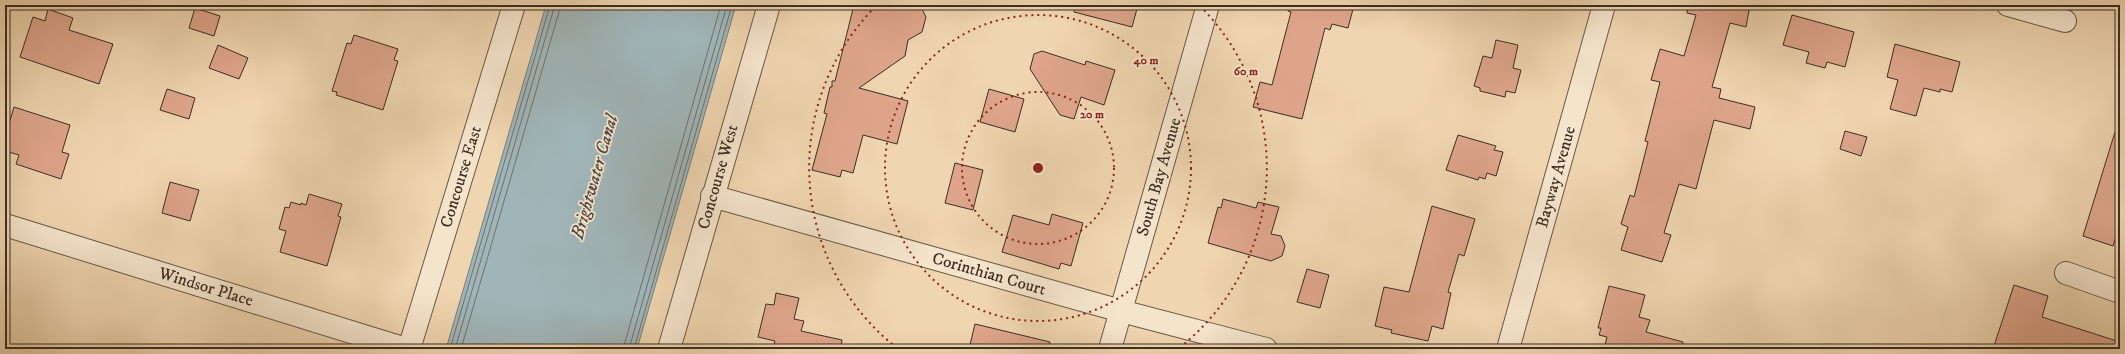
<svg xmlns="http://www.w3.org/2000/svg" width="2125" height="354" font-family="'IM FELL DW Pica',serif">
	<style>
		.water { fill: #a0b5b8; stroke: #787f7d }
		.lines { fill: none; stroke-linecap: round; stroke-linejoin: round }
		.shore { stroke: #6e726e; stroke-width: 1 }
		.building { fill: #dea58b; stroke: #3c2e24 }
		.street-casing { stroke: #695847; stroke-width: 24 }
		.street { stroke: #f5e4cc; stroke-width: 22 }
		.ring { fill: none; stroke: #8f2418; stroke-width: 2; stroke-dasharray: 2 4 }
		.labels { text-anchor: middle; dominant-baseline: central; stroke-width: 3.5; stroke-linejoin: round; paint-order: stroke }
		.street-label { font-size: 17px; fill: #3c2e24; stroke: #f5e4cc }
		.water-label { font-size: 18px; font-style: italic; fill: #504942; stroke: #f5e4cc }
		.centre { fill: #8f2418; stroke: #f5e4cc; stroke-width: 2 }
		.ring-label { font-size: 12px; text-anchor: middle; font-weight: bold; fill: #8f2418; stroke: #f5e4cc; stroke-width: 3.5; stroke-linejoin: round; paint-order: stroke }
	</style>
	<rect width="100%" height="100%" fill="#efd5b0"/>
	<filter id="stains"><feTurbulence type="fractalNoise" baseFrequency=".005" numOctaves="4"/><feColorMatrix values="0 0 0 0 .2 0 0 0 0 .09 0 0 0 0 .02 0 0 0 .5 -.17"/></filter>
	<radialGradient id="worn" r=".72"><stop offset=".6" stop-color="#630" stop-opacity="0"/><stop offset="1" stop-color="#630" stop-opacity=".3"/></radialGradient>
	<!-- water -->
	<path class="water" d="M546 5H736L637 349H446Z"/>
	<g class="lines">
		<!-- shore -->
		<g class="shore">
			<path d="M450 349 550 5"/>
			<path d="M455 349 555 5"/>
			<path d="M461 349 561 5"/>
			<path d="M623 349 721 5"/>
			<path d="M629 349 727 5"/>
			<path d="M634 349 732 5"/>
		</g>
	</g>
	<!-- building -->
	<g class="building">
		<path d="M854 5H920L926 17 922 32 908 40 905 56 859 88 908 101 897 144 863 135 853 173 842 170 840 177 812 170 827 114 824 113 830 87H832V81H835Z"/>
		<path d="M1075 5H1138L1132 27 1074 12Z"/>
		<path d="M1288 5H1339L1353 9 1348 28 1332 24 1330 30 1325 28 1302 119 1253 107 1260 82 1272 85 1291 12 1288 11Z"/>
		<path d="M1688 5H1750L1746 27 1730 23 1712 87 1721 89 1719 98 1755 107 1750 129 1714 120 1696 189 1679 184 1664 233 1671 235 1662 262 1621 250 1628 227 1621 224 1630 195 1634 197 1648 142 1645 141 1660 82 1651 80 1660 49 1684 56 1696 15 1687 13Z"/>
		<path d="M195 8 220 16 214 36 189 28Z"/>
		<path d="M48 9 73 18 69 30 113 44 99 84 20 57 33 17 45 21Z"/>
		<path d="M1792 15 1854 32 1845 67 1827 62 1825 68 1806 63 1809 52 1783 45Z"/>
		<path d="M354 35 398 49 394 60 398 61 383 110 336 95 337 92 332 91 347 43 351 44Z"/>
		<path d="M1496 40 1518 45 1513 68 1521 70 1515 93 1506 91 1505 97 1480 91V88L1474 86 1483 56 1492 58Z"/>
		<path d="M1895 44 1960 62 1952 92 1940 89V92L1924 88 1916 116 1890 109 1898 80 1887 77Z"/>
		<path d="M218 45 248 58 239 79 209 68Z"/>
		<path d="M1042 51 1085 65 1086 61 1115 70 1104 105 1081 97 1074 119 1060 115 1030 69 1034 54Z"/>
		<path d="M167 89 195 98 189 119 160 110Z"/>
		<path d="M989 89 1024 99 1015 132 980 122Z"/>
		<path d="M14 107 70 125 62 152 69 154 61 179 16 164 19 155 5 151V123L9 124Z"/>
		<path d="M1845 131 1867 137 1861 156 1840 149Z"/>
		<path d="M2115 132 2120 133V224L2113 246 2083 236Z"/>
		<path d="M1458 135 1496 146 1494 150 1503 152 1496 176 1487 173 1485 179 1479 177 1478 180 1446 170Z"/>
		<path d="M955 163 983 170 973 210 945 203Z"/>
		<path d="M170 182 199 190 190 221 162 213Z"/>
		<path d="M309 194 342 204 338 216 341 217 327 266 280 252 286 231 279 229 285 207 289 208 291 202 301 205V203L306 205Z"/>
		<path d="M1223 199 1256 208 1258 202 1279 207 1271 234 1281 236 1285 246 1282 256 1271 261 1208 243 1218 207 1221 208Z"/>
		<path d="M1432 206 1475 219 1464 256 1459 254 1448 292 1451 293 1443 329 1432 326 1428 341 1391 333 1392 330 1375 326 1384 287 1409 292Z"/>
		<path d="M1052 214 1083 223 1071 266 1061 263 1059 269 1002 252 1013 215 1049 225Z"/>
		<path d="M1307 269 1329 275 1320 308 1297 302Z"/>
		<path d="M2014 285 2048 296 2042 317 2120 342V349H1993Z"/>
		<path d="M1609 286 1645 295 1639 317 1650 320 1646 332 1683 342 1682 349H1604L1607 337 1599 335 1601 328H1598Z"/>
		<path d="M776 293 799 298 794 319 804 321 801 331 842 340 841 349H773L775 341 758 337 766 304 774 305Z"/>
		<path d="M975 324 1050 342 1049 349H969Z"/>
	</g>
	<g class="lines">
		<!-- street casing -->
		<g class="street-casing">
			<g id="street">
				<path d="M2008 5 2065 21"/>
				<path d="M712 196 1121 311 1266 349"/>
				<path d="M5 225 406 349"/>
				<path d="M2066 273 2120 292"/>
				<path d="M409 349 514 5"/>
				<path d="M669 349 769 5"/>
				<path d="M1110 349 1208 5"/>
				<path d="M1508 349 1604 5"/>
			</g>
		</g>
		<!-- street -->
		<use href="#street" class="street"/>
	</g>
	<!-- distance rings -->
	<g class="ring">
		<circle cx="1038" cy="168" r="76"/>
		<circle cx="1038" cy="168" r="153"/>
		<path d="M897 348A229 229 0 0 1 876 6M1200 6A229 229 0 0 1 1179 348"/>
	</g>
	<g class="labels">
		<!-- street labels -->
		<g class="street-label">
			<text transform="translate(461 177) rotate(-73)">Concourse East</text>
			<text transform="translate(718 177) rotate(-74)">Concourse West</text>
			<text transform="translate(1159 177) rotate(-74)">South Bay Avenue</text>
			<text transform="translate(1556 177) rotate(-74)">Bayway Avenue</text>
			<text transform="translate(989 274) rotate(16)">Corinthian Court</text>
			<text transform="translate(206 287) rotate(17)">Windsor Place</text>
		</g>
		<!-- water labels -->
		<g class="water-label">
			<text transform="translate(595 177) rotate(-74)">Brightwater Canal</text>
		</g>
	</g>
	<circle cx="1038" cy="168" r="6" class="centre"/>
	<g class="ring-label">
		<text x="1146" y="64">40 m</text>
		<text x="1246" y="75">60 m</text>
		<text x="1092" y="118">20 m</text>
	</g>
	<!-- margin -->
	<rect width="2125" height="354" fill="none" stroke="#efd5b0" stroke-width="20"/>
	<rect x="6" y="6" width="2113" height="342" fill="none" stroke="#3c2e24" stroke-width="2"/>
	<rect x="10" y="10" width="2105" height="334" fill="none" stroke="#3c2e24"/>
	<rect width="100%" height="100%" filter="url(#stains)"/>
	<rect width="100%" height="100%" fill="url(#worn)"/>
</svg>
